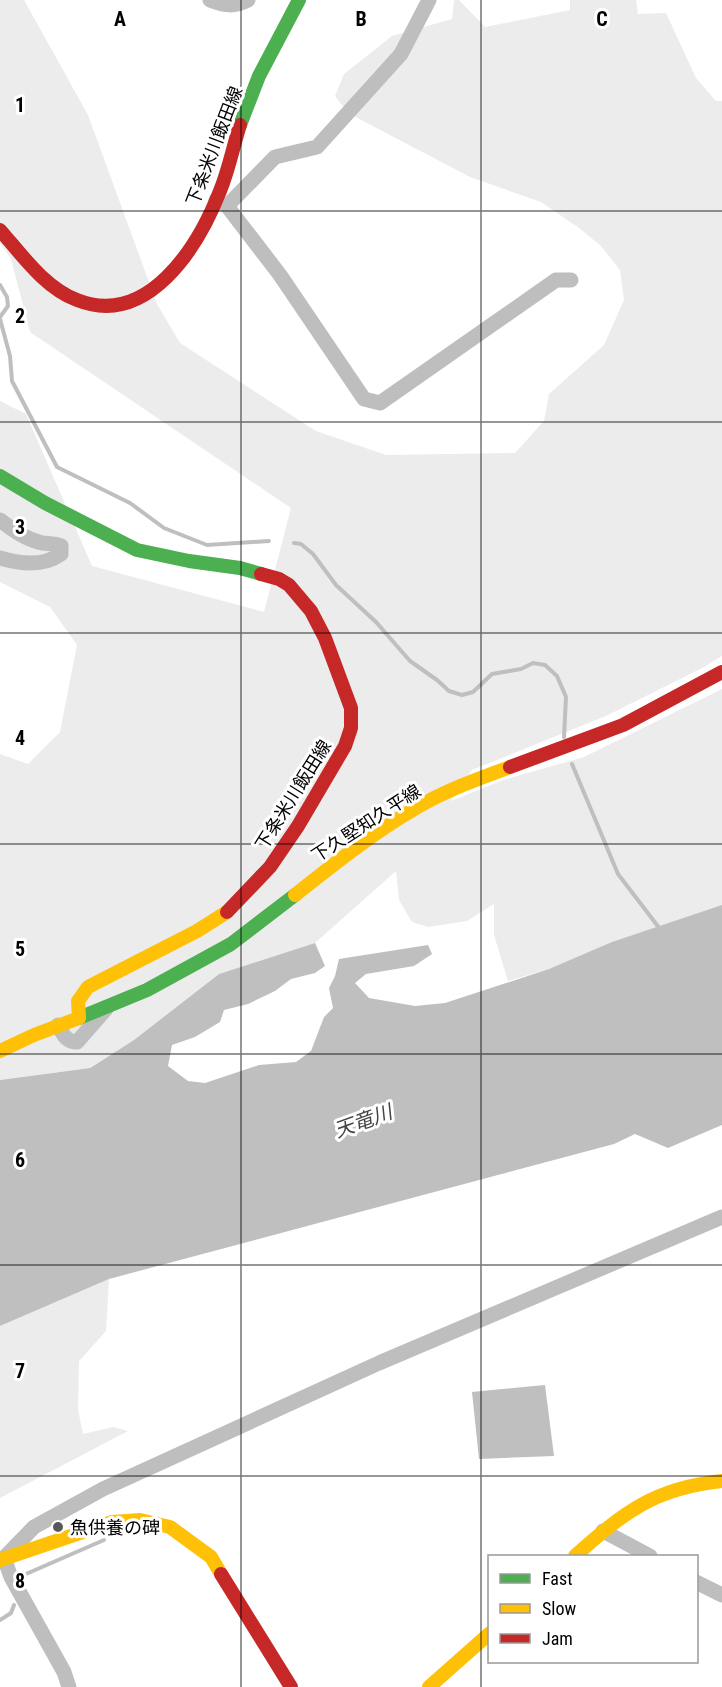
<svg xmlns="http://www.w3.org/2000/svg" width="722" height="1687" font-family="'Roboto Condensed','Noto Sans JP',sans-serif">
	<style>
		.green { fill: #ececec }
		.water { fill: #bfbfbf }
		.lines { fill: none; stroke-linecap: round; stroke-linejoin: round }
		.stream { stroke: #bfbfbf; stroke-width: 4 }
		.street { stroke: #bebebe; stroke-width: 15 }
		.fast { stroke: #4caf50; stroke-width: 14 }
		.slow { stroke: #ffc107; stroke-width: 14 }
		.jam { stroke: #c62828; stroke-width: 14 }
		.grid { fill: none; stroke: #000; stroke-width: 1.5; stroke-opacity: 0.55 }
		.poi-dot { fill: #595959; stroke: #fff; stroke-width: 2 }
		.labels { text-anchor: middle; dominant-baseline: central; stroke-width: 6; stroke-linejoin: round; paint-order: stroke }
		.street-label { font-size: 18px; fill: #000; stroke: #fff }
		.poi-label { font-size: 18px; fill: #000; stroke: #fff; text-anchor: start }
		.water-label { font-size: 20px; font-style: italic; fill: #444; stroke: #fff }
		.grid-label { font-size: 20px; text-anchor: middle; font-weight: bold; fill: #000; stroke: #fff; stroke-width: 6; stroke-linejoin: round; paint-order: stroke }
	</style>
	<rect width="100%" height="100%" fill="#fff"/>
	<!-- green -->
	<g class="green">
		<path d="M0 0H24L88 115 157 304 180 343 316 431 386 455 515 453 544 421 549 394 604 345 624 300 620 270 601 246 579 228 541 202 470 177 348 113 335 96 344 74 392 36 452 19 454 0H459L485 27 570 10V0H636L638 14 666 13 696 78 716 101H722V656L704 667 606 716 472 770 451 801 503 780 584 757 722 689V906L549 969 508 981 494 935V904L467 921 428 927 412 922 399 900 396 871 315 943 219 974 134 1040 89 1068 0 1080V754L28 764 60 732 77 645 50 607 0 582V401L26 414 92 566 264 612 291 508 30 332 11 259 0 243Z"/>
		<path d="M109 1279 106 1331 79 1361 78 1410 83 1434 113 1427 128 1431 0 1498V1326Z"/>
	</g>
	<!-- water -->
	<g class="water">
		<path d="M722 905V1125L668 1148 635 1134 614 1144 109 1279 0 1326V1080L90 1068 134 1040 219 974 315 943 325 966 315 973 291 979 275 991 248 1004 224 1010 220 1022 195 1037 172 1045 168 1066 188 1081 205 1083 259 1065 296 1062 311 1051 324 1017 333 1008 329 988 335 976 339 959 428 945 432 954 414 966 366 974 355 983 369 998 415 1006 445 1003 549 969 612 942Z"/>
		<path d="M545 1385 554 1456 479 1459 472 1392Z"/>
	</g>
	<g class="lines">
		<!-- stream -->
		<g class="stream">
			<path d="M0 285 7 297 8 306 0 317"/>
			<path d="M0 319 10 356 12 381 57 467 130 503 164 528 207 545 269 541"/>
			<path d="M294 543 301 544 313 554 336 585 376 622 410 661 437 680 449 691 462 695 473 692 492 674 521 669 533 663 545 665 557 676 566 697 564 737"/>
			<path d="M572 764 618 874 660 929"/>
			<path d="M24 1577 26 1574 104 1540"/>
			<path d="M0 1620 11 1613 14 1605"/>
		</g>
		<!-- street -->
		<g class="street">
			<path d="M210 0C225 6 234 7 248 0"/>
			<path d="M216 200 227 206 280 275 364 399 380 403 556 280H571"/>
			<path d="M227 206 275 157 317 147 401 54 429 0"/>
			<path d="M0 520C13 530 25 539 42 543 49 544 54 543 61 546V554C43 567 20 564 0 558"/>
			<path d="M58 1025C63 1034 66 1042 77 1042L106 1009"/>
			<path d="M603 1531 650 1556"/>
			<path d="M696 1582 722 1595"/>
			<path d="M69 1687 64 1672 11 1577 4 1558 34 1527 103 1489 379 1363 722 1217"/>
		</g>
		<!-- fast -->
		<g class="fast">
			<path d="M240 125 259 76 299 0"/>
			<path d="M0 476 45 503 137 550 189 561 240 568 261 574"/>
			<path d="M79 1018 147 990 231 944 295 895"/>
		</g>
		<!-- slow -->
		<g class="slow">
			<path d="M295 895C334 864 373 833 416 808 446 790 478 779 510 767"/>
			<path d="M0 1051 34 1035 79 1018 78 1001 88 987 197 931 227 912"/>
			<path d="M575 1556C624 1512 655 1488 722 1481"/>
			<path d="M0 1560 112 1522 140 1520 170 1527 211 1557 221 1574"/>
			<path d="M429 1687 490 1633"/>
		</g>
		<!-- jam -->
		<g class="jam">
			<path d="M0 230C22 255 45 288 77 300 148 328 198 247 220 191 229 169 233 147 240 125"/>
			<path d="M510 767 623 725 722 672"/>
			<path d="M227 912 270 867 298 826 345 746 351 728V708L325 638 311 611 289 585 279 579 261 574"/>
			<path d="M221 1574 291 1687"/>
		</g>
	</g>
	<!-- grid -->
	<path class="grid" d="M241 0V1687M481 0V1687M0 211H722M0 422H722M0 633H722M0 844H722M0 1054H722M0 1265H722M0 1476H722"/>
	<!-- markers -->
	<circle class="poi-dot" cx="58" cy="1527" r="6"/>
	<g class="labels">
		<!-- street labels -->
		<g class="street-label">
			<text transform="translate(214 146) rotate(-69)">下条米川飯田線</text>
			<text transform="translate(293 795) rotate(-58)">下条米川飯田線</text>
			<text transform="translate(366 823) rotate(-33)">下久堅知久平線</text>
		</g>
		<!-- poi labels -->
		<g class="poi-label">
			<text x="70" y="1527">魚供養の碑</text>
		</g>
		<!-- water labels -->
		<g class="water-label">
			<text transform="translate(363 1121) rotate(-20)">天竜川</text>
		</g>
	</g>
	<g class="grid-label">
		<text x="120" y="26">A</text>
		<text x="361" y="26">B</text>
		<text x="602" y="26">C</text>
		<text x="20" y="112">1</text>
		<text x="20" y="323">2</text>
		<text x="20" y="534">3</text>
		<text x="20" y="745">4</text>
		<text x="20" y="956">5</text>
		<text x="20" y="1167">6</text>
		<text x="20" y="1378">7</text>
		<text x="20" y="1588">8</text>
	</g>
	<!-- legend -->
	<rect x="488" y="1555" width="210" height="108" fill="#ffffff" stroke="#999999" stroke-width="1.5"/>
	<rect x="500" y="1574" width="30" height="9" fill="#4caf50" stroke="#999999" stroke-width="1.5"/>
	<text x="542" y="1585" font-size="18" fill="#000000">Fast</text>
	<rect x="500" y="1604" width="30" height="9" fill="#ffc107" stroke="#999999" stroke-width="1.5"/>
	<text x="542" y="1615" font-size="18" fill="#000000">Slow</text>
	<rect x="500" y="1634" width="30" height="9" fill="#c62828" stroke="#999999" stroke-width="1.5"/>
	<text x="542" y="1645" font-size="18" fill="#000000">Jam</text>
</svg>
